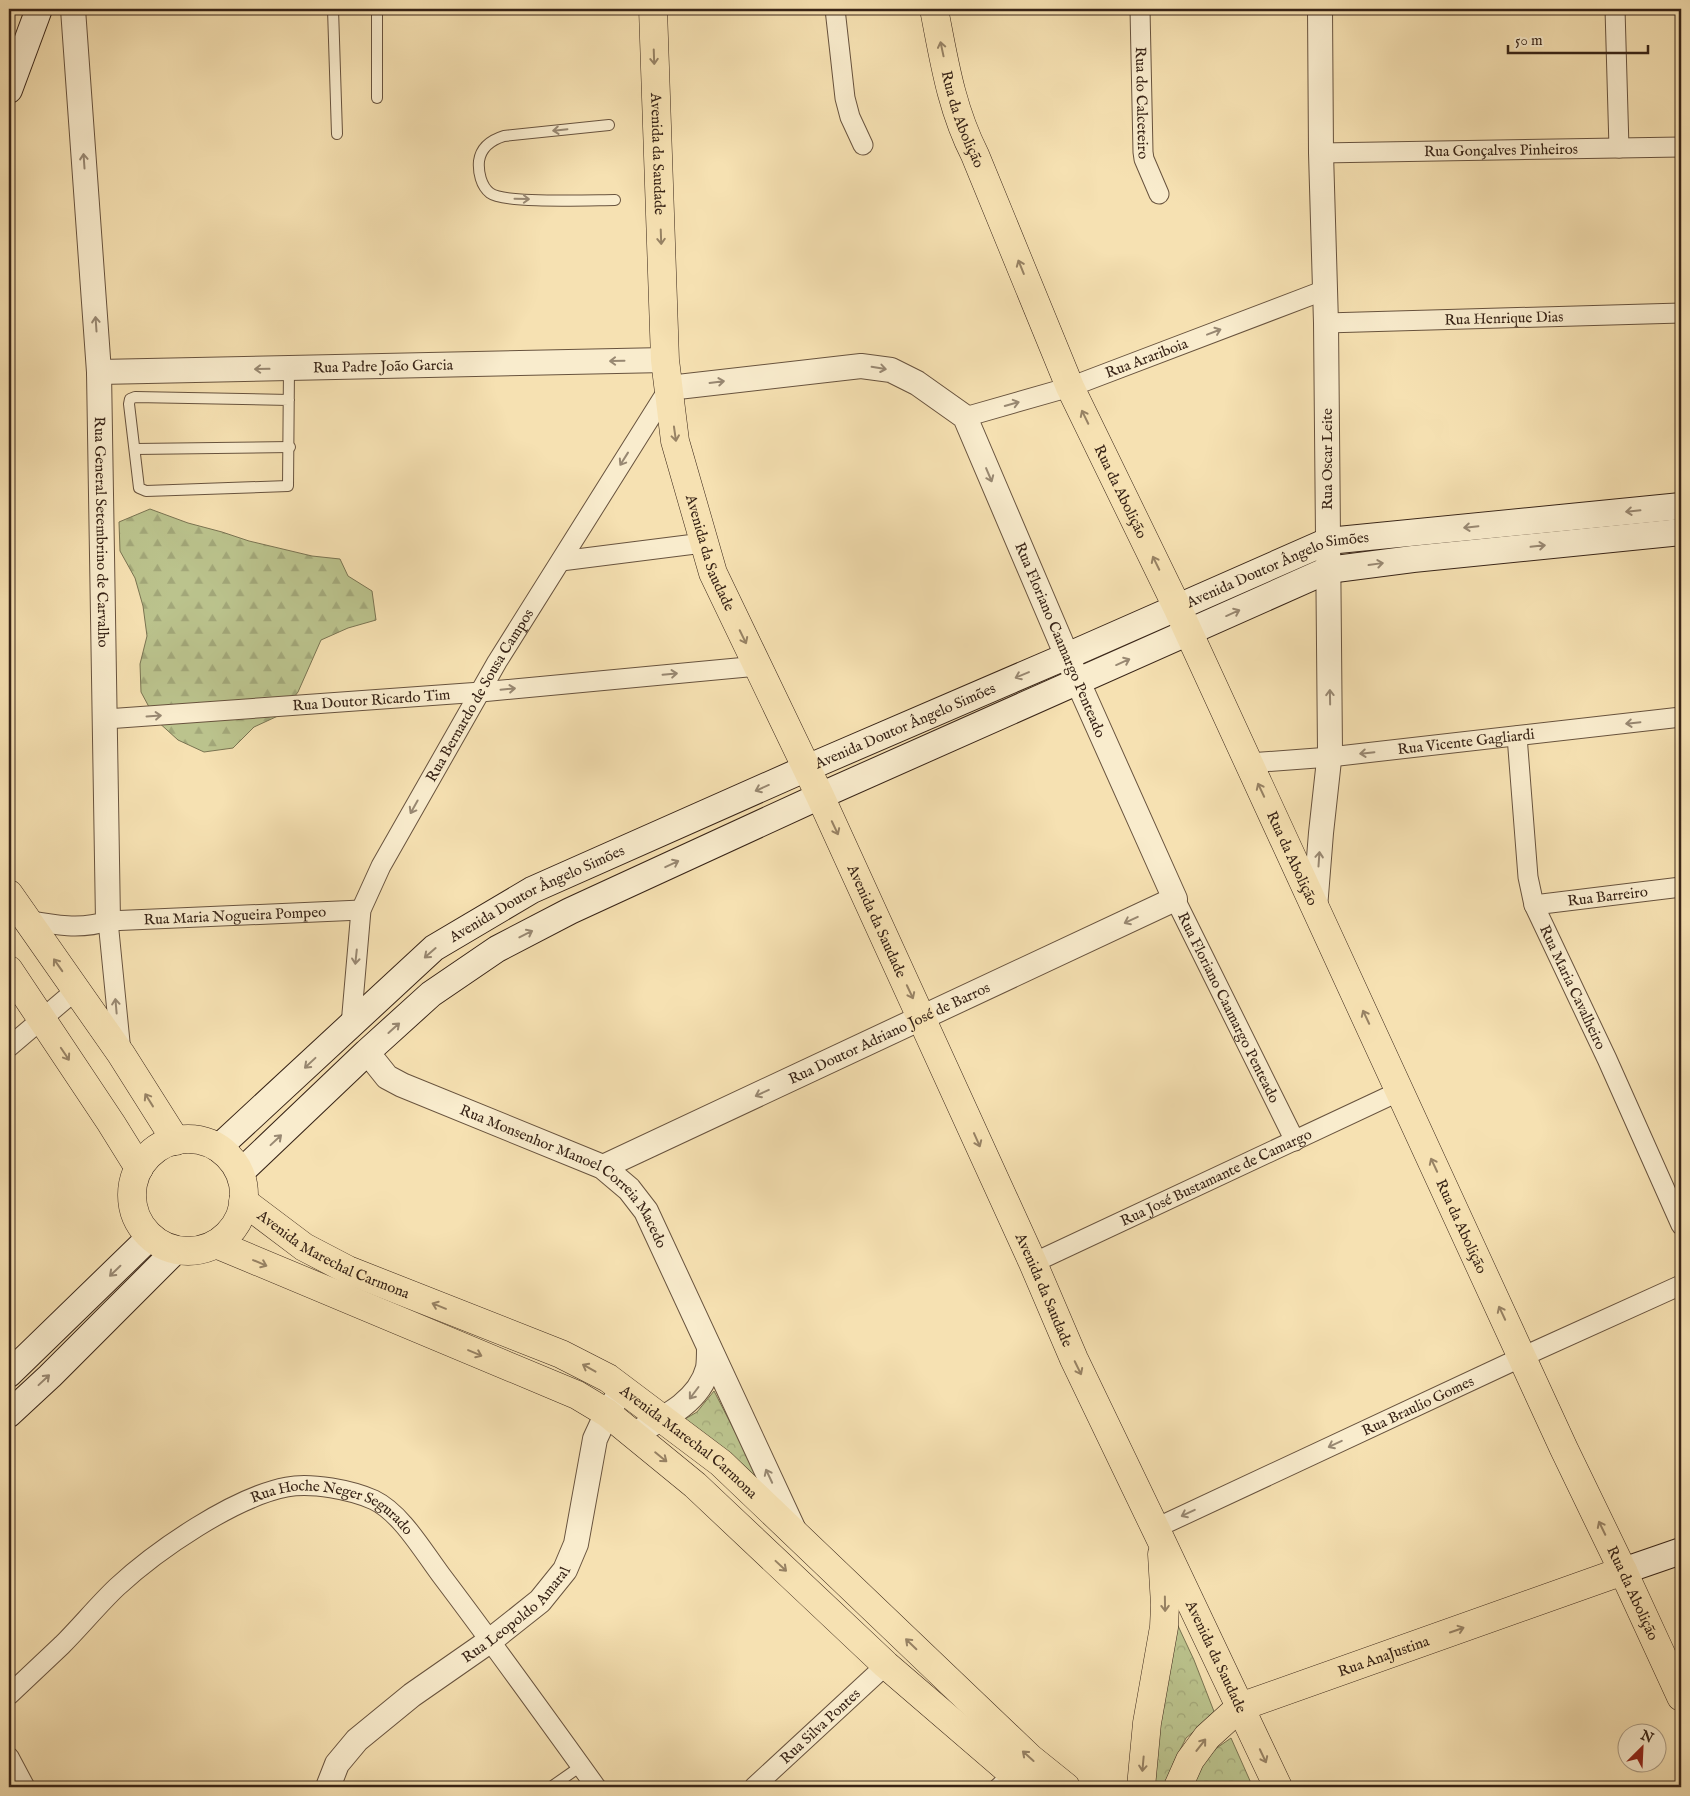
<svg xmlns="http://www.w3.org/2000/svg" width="1690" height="1796" font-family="'IM FELL English',serif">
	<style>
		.forest { fill: url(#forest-firs); stroke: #7a7452 }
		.park { fill: url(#park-crowns); stroke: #7a7452 }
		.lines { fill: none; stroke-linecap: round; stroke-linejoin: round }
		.service-casing { stroke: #68533e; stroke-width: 12 }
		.minor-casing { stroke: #68533e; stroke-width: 21 }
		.tertiary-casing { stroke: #68533e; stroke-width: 26 }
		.secondary-casing { stroke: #382417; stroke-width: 28 }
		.primary-casing { stroke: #382417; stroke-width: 29 }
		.service { stroke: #f9eccd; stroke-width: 10 }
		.minor { stroke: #f9eccd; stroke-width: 19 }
		.tertiary { stroke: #f9eccd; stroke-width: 24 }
		.secondary { stroke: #f9eccd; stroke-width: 26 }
		.primary { stroke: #f6e1b2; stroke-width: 28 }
		.oneway { stroke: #978264 }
		.oneway2 { stroke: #988872 }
		.labels { text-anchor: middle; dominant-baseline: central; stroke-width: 5; stroke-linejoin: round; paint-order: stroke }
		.street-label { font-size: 15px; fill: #382417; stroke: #f9eccd }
	</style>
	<defs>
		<pattern id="forest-firs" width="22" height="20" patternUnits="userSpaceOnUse" patternTransform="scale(1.25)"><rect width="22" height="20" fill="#bbc38d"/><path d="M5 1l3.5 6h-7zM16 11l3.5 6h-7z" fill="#a2a779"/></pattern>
		<pattern id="park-crowns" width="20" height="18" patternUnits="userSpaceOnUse" patternTransform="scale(1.25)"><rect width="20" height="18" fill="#bbc38d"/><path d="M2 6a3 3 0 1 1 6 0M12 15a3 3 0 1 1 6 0" fill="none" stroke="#a2a779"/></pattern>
	</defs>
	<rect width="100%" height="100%" fill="#f6e1b2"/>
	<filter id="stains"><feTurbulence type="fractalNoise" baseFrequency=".004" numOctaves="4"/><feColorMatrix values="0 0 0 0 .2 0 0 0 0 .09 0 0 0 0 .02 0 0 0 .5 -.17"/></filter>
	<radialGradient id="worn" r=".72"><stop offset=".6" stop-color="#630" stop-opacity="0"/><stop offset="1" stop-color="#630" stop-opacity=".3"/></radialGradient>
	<!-- forest -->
	<path class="forest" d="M150 509 188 523 222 532 249 541 312 556 340 559 348 576 372 591 376 620 348 628 321 640 298 692 280 715 254 727 233 748 204 752 178 740 156 720 141 692 140 664 147 636 143 606 135 578 120 551 119 522Z"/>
	<!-- park -->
	<g class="park">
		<path d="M714 1391 766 1492 685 1419 697 1412Z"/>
		<path d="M1172 1613 1194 1660 1215 1714 1186 1738 1173 1764 1166 1787H1149Z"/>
		<path d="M1231 1738 1251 1783 1242 1787H1187L1211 1752Z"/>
	</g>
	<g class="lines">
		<!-- service casing -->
		<g class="service-casing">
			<g id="service">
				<path d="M333 9 337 134"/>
				<path d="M377 9V98"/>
				<path d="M609 125 504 136C491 140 481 147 479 161 478 172 481 186 490 193 504 204 593 200 615 200"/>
				<path d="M289 368 288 486 146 491 139 488 129 404 130 399 135 397 289 400"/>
				<path d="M135 449 290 447"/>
				<path d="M551 1787 581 1766"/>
				<path d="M993 1787 1009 1772"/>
			</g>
		</g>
		<!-- minor casing -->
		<g class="minor-casing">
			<g id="minor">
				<path d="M835 9 845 98 850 117 863 145"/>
				<path id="s1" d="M1140 9 1143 152 1144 159 1159 194"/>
				<path d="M1615 9 1619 148"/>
				<path id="s2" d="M1321 153 1681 147"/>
				<path id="s3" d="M1326 323 1681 313"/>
				<path id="s4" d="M965 417 1070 387 1325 290"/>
				<path d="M561 561 703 543"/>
				<path id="s5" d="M106 719 481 692 758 666"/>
				<path id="s6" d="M1517 736 1528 877 1534 905 1607 1059 1681 1225"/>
				<path id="s7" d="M1249 763 1330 757 1681 717"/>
				<path id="s8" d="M1175 899 1295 1141"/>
				<path id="s9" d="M1534 905 1681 887"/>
				<path id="s10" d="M27 920C54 925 81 930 108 921L361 910"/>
				<path d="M108 921 121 1052"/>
				<path id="s11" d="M351 1025 361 910 381 866 497 662 669 388"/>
				<path d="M9 1047 76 990"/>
				<path id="s12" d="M1033 1263 1400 1091"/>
				<path id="s13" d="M1156 1528 1522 1357 1681 1285"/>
				<path id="s14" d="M9 1695C26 1679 44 1662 62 1645 81 1626 98 1605 117 1587 157 1550 234 1497 287 1487 311 1482 352 1490 374 1500 401 1513 423 1551 441 1575 494 1645 545 1716 596 1787"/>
				<path d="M9 1757 25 1787"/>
				<path id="s15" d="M754 1787 886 1665"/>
			</g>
		</g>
		<!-- tertiary casing -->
		<g class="tertiary-casing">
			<g id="tertiary">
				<path id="s16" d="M73 9 99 372 108 921"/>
				<path id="s17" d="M99 372 665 360"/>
				<path d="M1315 908 1321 833 1330 751 1326 323 1321 153 1320 9"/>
				<path id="s18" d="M367 1052 387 1077 402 1085 603 1167 629 1189 646 1211 794 1530"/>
				<path id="s19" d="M603 1167 1175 899 1078 682 965 417 917 383 891 370 861 366 669 388"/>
				<path d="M633 1434C662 1419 699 1403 708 1368 709 1362 709 1355 709 1348"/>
				<path id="s20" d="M328 1787 337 1764 357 1740 412 1695 491 1640 540 1601 565 1570 576 1544 595 1439 607 1413 616 1399"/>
			</g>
		</g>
		<!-- secondary casing -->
		<g class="secondary-casing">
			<g id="secondary">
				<path d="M9 90 39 9"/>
				<path id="s21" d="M218 1148 434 948 532 890 807 768 1067 656 1328 541 1681 506"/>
				<path d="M240 1173 367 1052 431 994 497 949 570 911 820 796 1328 570 1413 559 1681 532"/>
				<path d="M9 1374 150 1237"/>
				<path d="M9 1414 50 1376 176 1250"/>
				<path d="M1623 1571 1681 1551"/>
			</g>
		</g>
		<!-- primary casing -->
		<g class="primary-casing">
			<g id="primary">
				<path id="s22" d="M653 9 665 360 675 441 713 573 820 796 1033 1263 1074 1359 1160 1538 1278 1787"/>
				<path id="s23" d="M934 9C944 60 951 108 975 155L1070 387 1177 607 1564 1449 1623 1571 1681 1697"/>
				<path d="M9 894 121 1054 176 1141"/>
				<path d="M9 970 111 1123 139 1168"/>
				<circle cx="188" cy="1195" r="56"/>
				<path id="s24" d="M243 1201 304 1247 348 1270 561 1354 608 1378 721 1463 1030 1758 1066 1787"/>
				<path d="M216 1244 577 1395 607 1413 695 1485 886 1665 1028 1787"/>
				<path d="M1141 1787 1147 1723 1164 1627 1165 1605 1162 1554"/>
				<path id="s25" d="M1178 1787 1190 1760 1207 1737 1240 1707 1623 1571"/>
			</g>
		</g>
		<!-- service -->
		<use href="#service" class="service"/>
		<!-- minor -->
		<use href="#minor" class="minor"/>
		<!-- tertiary -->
		<use href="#tertiary" class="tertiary"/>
		<!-- secondary -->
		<use href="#secondary" class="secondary"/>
		<!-- primary -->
		<use href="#primary" class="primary"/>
	</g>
	<!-- one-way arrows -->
	<defs><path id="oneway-shaft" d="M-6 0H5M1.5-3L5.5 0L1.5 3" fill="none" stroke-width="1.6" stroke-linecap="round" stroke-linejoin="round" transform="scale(1.25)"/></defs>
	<g class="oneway">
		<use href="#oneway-shaft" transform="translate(942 49) rotate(-102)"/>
		<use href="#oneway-shaft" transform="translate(654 57) rotate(88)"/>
		<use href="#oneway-shaft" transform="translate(661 237) rotate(88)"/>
		<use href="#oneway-shaft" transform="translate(1021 267) rotate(-112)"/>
		<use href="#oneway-shaft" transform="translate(1085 417) rotate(-116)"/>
		<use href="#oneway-shaft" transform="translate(675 434) rotate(82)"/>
		<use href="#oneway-shaft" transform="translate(1156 563) rotate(-116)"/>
		<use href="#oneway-shaft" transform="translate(743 637) rotate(64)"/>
		<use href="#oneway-shaft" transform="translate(1261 790) rotate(-115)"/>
		<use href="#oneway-shaft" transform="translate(835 828) rotate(65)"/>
		<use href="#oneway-shaft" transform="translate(58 965) rotate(-125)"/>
		<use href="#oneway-shaft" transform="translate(910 992) rotate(65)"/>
		<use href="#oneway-shaft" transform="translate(1366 1017) rotate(-115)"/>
		<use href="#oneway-shaft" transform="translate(65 1054) rotate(56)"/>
		<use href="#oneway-shaft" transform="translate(149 1100) rotate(-122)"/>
		<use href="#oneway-shaft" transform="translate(977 1140) rotate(66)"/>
		<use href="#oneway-shaft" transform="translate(1434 1165) rotate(-115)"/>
		<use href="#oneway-shaft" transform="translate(260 1263) rotate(23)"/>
		<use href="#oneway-shaft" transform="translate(439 1306) rotate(-158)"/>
		<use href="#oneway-shaft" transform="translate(1502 1313) rotate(-115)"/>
		<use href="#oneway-shaft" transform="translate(475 1353) rotate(23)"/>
		<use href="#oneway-shaft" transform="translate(589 1368) rotate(-151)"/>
		<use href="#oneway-shaft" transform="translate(1078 1368) rotate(64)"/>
		<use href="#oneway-shaft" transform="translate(661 1457) rotate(39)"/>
		<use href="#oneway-shaft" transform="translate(1602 1528) rotate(-116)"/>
		<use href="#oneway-shaft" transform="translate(781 1566) rotate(43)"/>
		<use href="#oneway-shaft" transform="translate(1165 1604) rotate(89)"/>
		<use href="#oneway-shaft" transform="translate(1457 1630) rotate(-19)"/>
		<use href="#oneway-shaft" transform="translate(911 1644) rotate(-136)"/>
		<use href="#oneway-shaft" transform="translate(1201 1745) rotate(-52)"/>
		<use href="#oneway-shaft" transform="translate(1028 1756) rotate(-138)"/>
		<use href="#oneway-shaft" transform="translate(1263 1756) rotate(65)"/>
		<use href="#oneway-shaft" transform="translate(1143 1764) rotate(95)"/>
	</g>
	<g class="oneway2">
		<use href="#oneway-shaft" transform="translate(560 130) rotate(174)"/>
		<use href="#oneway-shaft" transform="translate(84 161) rotate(-94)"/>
		<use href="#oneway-shaft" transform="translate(522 199) rotate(1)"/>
		<use href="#oneway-shaft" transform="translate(96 324) rotate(-94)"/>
		<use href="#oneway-shaft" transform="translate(1214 332) rotate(-21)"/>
		<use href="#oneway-shaft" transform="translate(617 361) rotate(179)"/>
		<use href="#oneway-shaft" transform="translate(879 368) rotate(9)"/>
		<use href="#oneway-shaft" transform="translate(262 369) rotate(179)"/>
		<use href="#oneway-shaft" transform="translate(717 382) rotate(-7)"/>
		<use href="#oneway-shaft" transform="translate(1012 404) rotate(-16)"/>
		<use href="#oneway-shaft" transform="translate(624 459) rotate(122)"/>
		<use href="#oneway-shaft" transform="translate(989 475) rotate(67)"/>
		<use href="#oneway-shaft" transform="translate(1633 511) rotate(174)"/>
		<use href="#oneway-shaft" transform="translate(1471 527) rotate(174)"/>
		<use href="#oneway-shaft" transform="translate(1538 546) rotate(-6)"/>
		<use href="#oneway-shaft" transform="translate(1376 564) rotate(-8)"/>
		<use href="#oneway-shaft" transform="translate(1233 613) rotate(-24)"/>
		<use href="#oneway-shaft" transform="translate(1123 662) rotate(-24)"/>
		<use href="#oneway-shaft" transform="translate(670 674) rotate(-5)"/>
		<use href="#oneway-shaft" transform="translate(1022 675) rotate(157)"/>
		<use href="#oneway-shaft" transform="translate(508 689) rotate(-5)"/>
		<use href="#oneway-shaft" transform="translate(1330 697) rotate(-91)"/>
		<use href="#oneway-shaft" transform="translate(154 716) rotate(-4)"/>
		<use href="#oneway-shaft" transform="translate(1633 723) rotate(174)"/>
		<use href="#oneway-shaft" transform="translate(1367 753) rotate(174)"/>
		<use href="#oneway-shaft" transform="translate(762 788) rotate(156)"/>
		<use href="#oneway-shaft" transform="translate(414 807) rotate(119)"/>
		<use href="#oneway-shaft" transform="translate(1319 859) rotate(-86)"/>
		<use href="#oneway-shaft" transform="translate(672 864) rotate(-25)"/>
		<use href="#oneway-shaft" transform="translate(1131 920) rotate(155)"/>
		<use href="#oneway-shaft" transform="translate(526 934) rotate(-27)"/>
		<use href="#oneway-shaft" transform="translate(430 953) rotate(139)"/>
		<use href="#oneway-shaft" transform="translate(356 957) rotate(96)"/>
		<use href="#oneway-shaft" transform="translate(116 1006) rotate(-95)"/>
		<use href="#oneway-shaft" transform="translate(394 1028) rotate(-42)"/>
		<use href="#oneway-shaft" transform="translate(310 1063) rotate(137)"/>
		<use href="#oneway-shaft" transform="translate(762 1093) rotate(155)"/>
		<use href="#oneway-shaft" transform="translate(276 1140) rotate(-43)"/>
		<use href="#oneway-shaft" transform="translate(115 1271) rotate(136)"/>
		<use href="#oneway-shaft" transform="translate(44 1380) rotate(-43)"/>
		<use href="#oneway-shaft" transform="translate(694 1393) rotate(127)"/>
		<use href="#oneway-shaft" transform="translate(1335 1444) rotate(155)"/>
		<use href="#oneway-shaft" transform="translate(769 1476) rotate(-115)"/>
		<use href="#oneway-shaft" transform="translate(1188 1513) rotate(155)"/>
	</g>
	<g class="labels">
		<!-- street labels -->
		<g class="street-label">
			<text stroke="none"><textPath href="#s1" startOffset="94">Rua do Calceteiro</textPath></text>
			<text stroke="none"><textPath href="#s23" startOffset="114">Rua da Abolição</textPath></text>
			<text stroke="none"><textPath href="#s2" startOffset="180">Rua Gonçalves Pinheiros</textPath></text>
			<text stroke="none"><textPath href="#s22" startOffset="145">Avenida da Saudade</textPath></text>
			<text stroke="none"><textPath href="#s3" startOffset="178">Rua Henrique Dias</textPath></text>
			<text stroke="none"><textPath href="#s4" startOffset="191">Rua Arariboia</textPath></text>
			<text stroke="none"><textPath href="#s17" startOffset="284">Rua Padre João Garcia</textPath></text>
			<text transform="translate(1327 459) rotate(-90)">Rua Oscar Leite</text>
			<text stroke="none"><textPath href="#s23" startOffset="519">Rua da Abolição</textPath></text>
			<text stroke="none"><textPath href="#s16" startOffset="524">Rua General Setembrino de Carvalho</textPath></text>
			<text stroke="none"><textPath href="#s22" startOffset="550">Avenida da Saudade</textPath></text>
			<text stroke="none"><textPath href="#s21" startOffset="1221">Avenida Doutor Ângelo Simões</textPath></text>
			<text transform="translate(1060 640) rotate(67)">Rua Floriano Caamargo Penteado</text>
			<text stroke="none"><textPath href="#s11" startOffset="361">Rua Bernardo de Sousa Campos</textPath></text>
			<text stroke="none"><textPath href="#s5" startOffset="266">Rua Doutor Ricardo Tim</textPath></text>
			<text stroke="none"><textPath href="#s21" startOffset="816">Avenida Doutor Ângelo Simões</textPath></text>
			<text stroke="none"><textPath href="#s7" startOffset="218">Rua Vicente Gagliardi</textPath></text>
			<text stroke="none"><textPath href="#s23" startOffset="924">Rua da Abolição</textPath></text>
			<text stroke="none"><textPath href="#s21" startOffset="411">Avenida Doutor Ângelo Simões</textPath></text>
			<text stroke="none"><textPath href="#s9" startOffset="74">Rua Barreiro</textPath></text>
			<text stroke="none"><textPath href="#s10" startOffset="209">Rua Maria Nogueira Pompeo</textPath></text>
			<text stroke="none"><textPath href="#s22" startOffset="955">Avenida da Saudade</textPath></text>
			<text stroke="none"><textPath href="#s6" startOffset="261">Rua Maria Cavalheiro</textPath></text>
			<text stroke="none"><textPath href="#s8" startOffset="121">Rua Floriano Caamargo Penteado</textPath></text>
			<text stroke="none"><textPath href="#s19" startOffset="316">Rua Doutor Adriano José de Barros</textPath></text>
			<text stroke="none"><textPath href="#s12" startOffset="202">Rua José Bustamante de Camargo</textPath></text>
			<text stroke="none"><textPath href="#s18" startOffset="240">Rua Monsenhor Manoel Correia Macedo</textPath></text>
			<text stroke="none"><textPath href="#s23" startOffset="1329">Rua da Abolição</textPath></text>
			<text stroke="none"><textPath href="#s24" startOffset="106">Avenida Marechal Carmona</textPath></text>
			<text stroke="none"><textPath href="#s22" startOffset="1360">Avenida da Saudade</textPath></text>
			<text stroke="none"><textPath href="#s13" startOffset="289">Rua Braulio Gomes</textPath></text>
			<text stroke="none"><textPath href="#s24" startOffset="511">Avenida Marechal Carmona</textPath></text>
			<text stroke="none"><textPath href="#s14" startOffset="402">Rua Hoche Neger Segurado</textPath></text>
			<text stroke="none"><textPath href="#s23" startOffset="1734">Rua da Abolição</textPath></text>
			<text stroke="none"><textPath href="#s20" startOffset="259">Rua Leopoldo Amaral</textPath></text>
			<text stroke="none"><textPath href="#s22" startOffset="1765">Avenida da Saudade</textPath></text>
			<text stroke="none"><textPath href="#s25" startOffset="255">Rua AnaJustina</textPath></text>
			<text stroke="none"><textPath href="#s15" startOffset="90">Rua Silva Pontes</textPath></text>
		</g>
	</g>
	<!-- margin -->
	<rect width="1690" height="1796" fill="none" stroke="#f6e1b2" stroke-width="30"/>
	<rect x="10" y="10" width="1670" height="1776" fill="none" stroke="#382417" stroke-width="2.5"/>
	<rect x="15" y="15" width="1660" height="1766" fill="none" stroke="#382417"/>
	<!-- north arrow -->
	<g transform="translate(1642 1748) rotate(24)"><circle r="24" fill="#f9eccd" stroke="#ac9c84"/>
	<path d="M0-4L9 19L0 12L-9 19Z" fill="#8f2418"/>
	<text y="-8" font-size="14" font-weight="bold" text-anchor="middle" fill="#382417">N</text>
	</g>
	<!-- scale -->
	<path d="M1508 45v8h140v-8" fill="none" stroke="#382417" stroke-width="2.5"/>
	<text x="1515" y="45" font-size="15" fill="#382417" stroke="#f9eccd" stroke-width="4" paint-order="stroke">50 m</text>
	<rect width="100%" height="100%" filter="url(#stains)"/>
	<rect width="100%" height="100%" fill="url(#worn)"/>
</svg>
